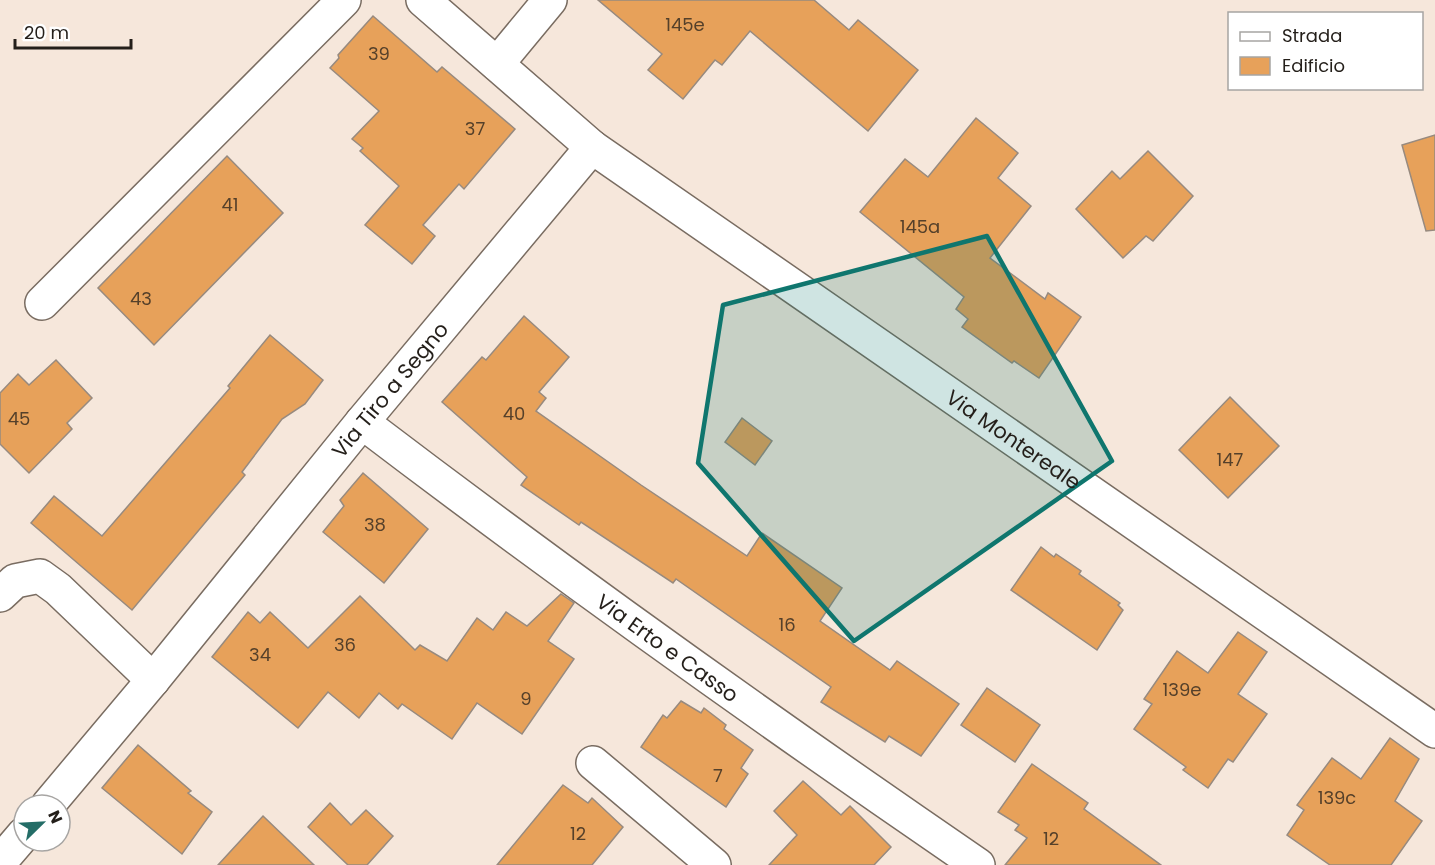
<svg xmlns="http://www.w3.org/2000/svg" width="1435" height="865" font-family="Poppins,sans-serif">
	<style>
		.building { fill: #e7a15a; stroke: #978a7f; stroke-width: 1.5 }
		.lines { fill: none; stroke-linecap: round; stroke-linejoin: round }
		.street-casing { stroke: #796c61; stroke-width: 36 }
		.street { stroke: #fff; stroke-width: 33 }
		.marked { fill: #0f766e; fill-opacity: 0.2; stroke: #0f766e; stroke-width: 4.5; stroke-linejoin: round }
		.labels { text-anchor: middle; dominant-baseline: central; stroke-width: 4.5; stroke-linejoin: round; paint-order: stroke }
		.number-label { font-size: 18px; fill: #55402a }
		.street-label { font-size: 21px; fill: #241f1a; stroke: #fff }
	</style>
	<rect width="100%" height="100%" fill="#f6e7db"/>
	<!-- building -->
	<g class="building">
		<path d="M598 0H814L849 30 858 20 918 70 868 131 750 31 722 65 715 60 683 99 648 70 662 54Z"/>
		<path d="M373 16 437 72 442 67 515 129 464 189 459 184 423 225 435 236 412 264 365 225 399 186 360 151 363 148 352 139 379 111 330 68 339 58 338 55Z"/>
		<path d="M976 118 1018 153 998 178 1031 206 990 258 1045 299 1048 293 1081 317 1039 378 1014 361 1012 363 962 327 968 319 956 309 964 297 860 212 905 159 928 177Z"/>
		<path d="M1435 135V230L1426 231 1402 145Z"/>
		<path d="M1148 151 1193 196 1153 241 1146 236 1123 258 1076 209 1112 171 1120 179Z"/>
		<path d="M227 156 283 213 154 345 98 288Z"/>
		<path d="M524 316 569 357 539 392 546 398 536 411 641 485 747 556 762 533 842 588 820 621 890 670 897 661 959 704 921 756 889 736 885 742 821 702 831 687 676 579 673 583 581 522 579 525 521 485 527 477 442 402 482 357 486 360Z"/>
		<path d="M270 335 323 380 305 404 282 419 242 472 245 475 132 610 31 523 54 496 102 536 230 388 228 386Z"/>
		<path d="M56 360 92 398 67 423 72 429 29 473 0 444V393L18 374 29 385Z"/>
		<path d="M1230 397 1279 446 1228 498 1179 450Z"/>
		<path d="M742 418 772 441 755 465 725 442Z"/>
		<path d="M363 473 428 529 384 583 323 532 344 506 340 500Z"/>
		<path d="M1041 547 1054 557 1056 554 1081 571 1079 574 1120 603 1118 605 1123 610 1097 650 1011 590Z"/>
		<path d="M561 594 574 603 548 641 574 659 522 734 477 703 452 739 402 704 398 709 379 693 359 718 328 692 298 728 212 657 248 612 260 623 270 612 308 648 360 596 415 650 420 645 447 661 477 618 493 630 506 612 527 626Z"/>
		<path d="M1238 632 1267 652 1238 694 1267 714 1233 762 1228 759 1208 788 1183 770 1186 767 1134 729 1152 704 1144 699 1177 651 1208 673Z"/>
		<path d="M987 688 1040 725 1015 762 961 725Z"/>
		<path d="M681 701 701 713 704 708 726 725 724 729 753 750 741 768 748 774 726 807 641 747 663 715 667 718Z"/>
		<path d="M1390 738 1419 759 1395 801 1422 821 1391 865H1330L1287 835 1304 810 1297 805 1332 758 1361 779Z"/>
		<path d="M138 745 191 791 188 793 212 812 182 854 102 788Z"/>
		<path d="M1032 764 1088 803 1084 809 1161 865H1005L1027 838 1015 830 1019 825 998 812Z"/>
		<path d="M803 781 841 815 850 806 891 847 874 865H769L797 835 774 811Z"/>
		<path d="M563 785 588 803 592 798 623 827 592 865H497Z"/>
		<path d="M330 803 351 825 366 810 393 836 367 865H348L308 827Z"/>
		<path d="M263 816 314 865H218Z"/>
	</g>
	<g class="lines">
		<!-- street casing -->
		<g class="street-casing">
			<g id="street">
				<path d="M497 64 550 0"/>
				<path id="s1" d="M592 147 1435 731"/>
				<path d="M42 303 344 0"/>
				<path id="s2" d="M362 422C563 575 769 722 978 865"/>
				<path d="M0 595 15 581 40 576 58 589 153 680"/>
				<path d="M593 763 714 865"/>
				<path id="s3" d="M48 805 153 680 362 422 592 147 423 0"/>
				<path d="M0 862 24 834"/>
			</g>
		</g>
		<!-- street -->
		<use href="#street" class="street"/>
	</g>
	<!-- marked area -->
	<path class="marked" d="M987 236 1112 461 854 641 698 463 723 305Z"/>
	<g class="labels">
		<!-- number labels -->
		<g class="number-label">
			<text x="685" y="24">145e</text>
			<text x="379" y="53">39</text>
			<text x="475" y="128">37</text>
			<text x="230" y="204">41</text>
			<text x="920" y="226">145a</text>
			<text x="141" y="298">43</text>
			<text x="514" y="413">40</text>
			<text x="19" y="418">45</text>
			<text x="1230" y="459">147</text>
			<text x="375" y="524">38</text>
			<text x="787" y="624">16</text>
			<text x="345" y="644">36</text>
			<text x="260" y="654">34</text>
			<text x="1182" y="689">139e</text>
			<text x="526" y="698">9</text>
			<text x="718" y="775">7</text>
			<text x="1337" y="797">139c</text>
			<text x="578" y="833">12</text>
			<text x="1051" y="838">12</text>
		</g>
		<!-- street labels -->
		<g class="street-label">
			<text stroke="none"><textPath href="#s3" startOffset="538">Via Tiro a Segno</textPath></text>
			<text stroke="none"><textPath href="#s1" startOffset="513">Via Montereale</textPath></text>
			<text stroke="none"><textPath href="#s2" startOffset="380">Via Erto e Casso</textPath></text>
		</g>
	</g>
	<!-- legend -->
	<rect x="1228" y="12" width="195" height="78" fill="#ffffff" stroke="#a7a5a3" stroke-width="1.5"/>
	<rect x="1240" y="32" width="30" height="9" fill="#ffffff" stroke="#a7a5a3" stroke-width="1.5"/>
	<text x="1282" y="42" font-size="18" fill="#241f1a">Strada</text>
	<rect x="1240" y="57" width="30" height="18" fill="#e7a15a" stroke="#a7a5a3" stroke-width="1.5"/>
	<text x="1282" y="72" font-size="18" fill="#241f1a">Edificio</text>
	<!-- north arrow -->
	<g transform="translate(42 823) rotate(66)"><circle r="28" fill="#ffffff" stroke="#a7a5a3" stroke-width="1.5"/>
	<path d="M0-4.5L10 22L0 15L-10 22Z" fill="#246d67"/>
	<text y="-9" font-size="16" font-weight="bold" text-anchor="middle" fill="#241f1a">N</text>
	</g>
	<!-- scale -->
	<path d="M15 39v9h116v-9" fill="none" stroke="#241f1a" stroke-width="3"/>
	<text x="24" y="39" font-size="18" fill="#241f1a" stroke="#ffffff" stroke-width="4.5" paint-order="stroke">20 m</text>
</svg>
